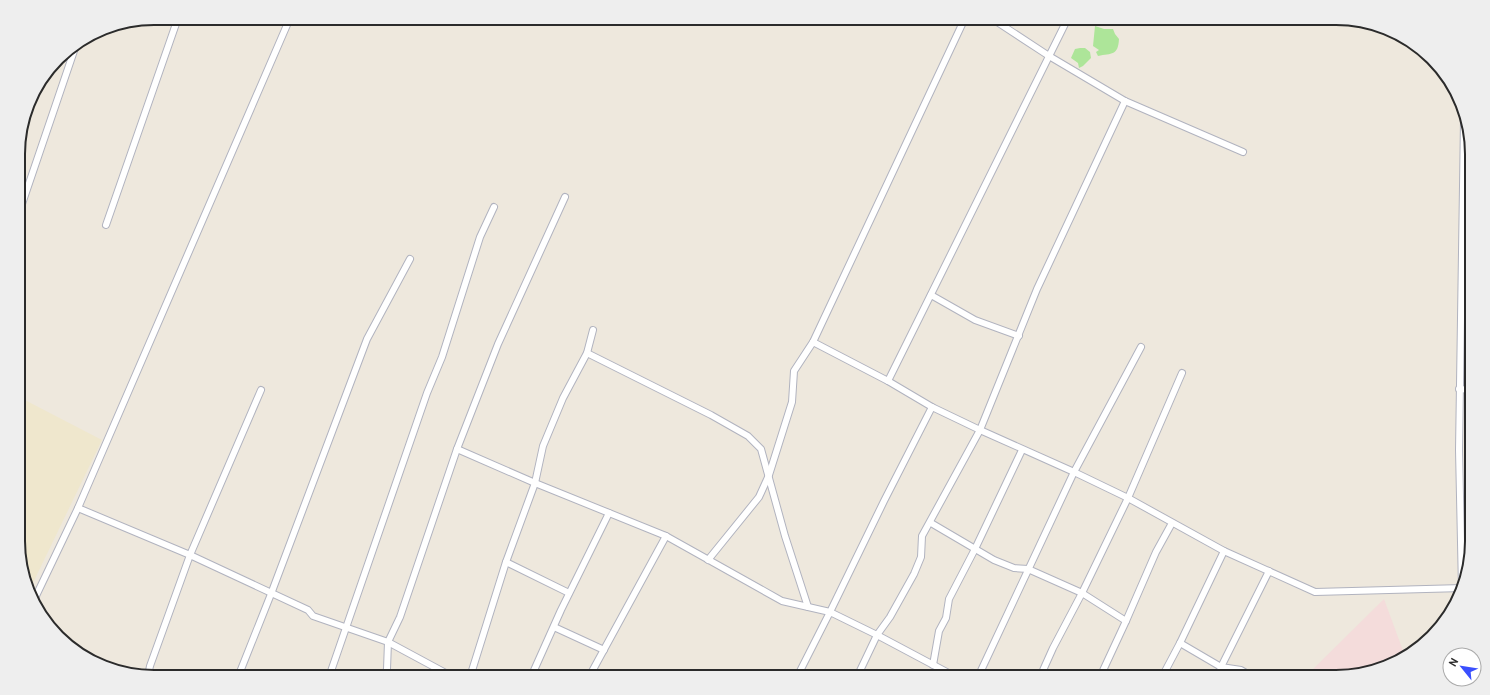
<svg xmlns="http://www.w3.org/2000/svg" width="1490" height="695" font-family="'PT Sans',sans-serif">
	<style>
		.education { fill: #efe7cd }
		.medical { fill: #f4dcdb }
		.green { fill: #ade599 }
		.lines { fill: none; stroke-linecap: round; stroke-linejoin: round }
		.minor-casing { stroke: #b1b3bf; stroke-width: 8 }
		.minor { stroke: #fff; stroke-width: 6 }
		.rim { fill: none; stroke: #2b2b2b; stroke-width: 2 }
	</style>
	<rect width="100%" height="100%" fill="#eee8dd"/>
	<!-- education -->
	<path class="education" d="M19 397 102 440 31 587 19 559Z"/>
	<!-- medical -->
	<path class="medical" d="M1384 599 1405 656 1345 677H1305Z"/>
	<!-- green -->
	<g class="green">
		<path d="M1095 26 1104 29H1113L1115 34 1119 39C1118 56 1112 53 1098 56L1096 52 1099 50 1093 46Z"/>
		<path d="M1080 48H1085L1090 52 1091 58 1083 66 1079 68 1078 63 1071 58 1075 49Z"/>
	</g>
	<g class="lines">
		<!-- minor casing -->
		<g class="minor-casing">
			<g id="minor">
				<path d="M991 18 1049 56 1125 101 1243 152"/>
				<path d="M22 204 76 45"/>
				<path d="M106 225 178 18"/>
				<path d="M931 295 975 320 1019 336"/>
				<path d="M813 342 888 381 932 407"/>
				<path d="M587 353 711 415 748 436 761 449 785 536 808 607"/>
				<path d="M888 381 1068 18"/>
				<path d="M1459 389 1472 390"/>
				<path d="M457 449 535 483 666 536 782 601 830 612 884 501 932 407 980 430 1074 472 1128 498 1224 551 1315 592 1463 588"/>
				<path d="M78 508 190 555 308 610 313 616 388 642 453 677"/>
				<path d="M931 523 994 560 1014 568 1028 569 1082 593 1126 621"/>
				<path d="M708 560 759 497 769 475 792 402 794 371 813 342 965 18"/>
				<path d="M506 562 569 593"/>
				<path d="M1462 589 1459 450 1464 120"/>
				<path d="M35 598 78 508 290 18"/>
				<path d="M554 627 604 650"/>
				<path d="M933 665 939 631 946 618 949 599 975 549 1022 450"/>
				<path d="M148 676 150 666 190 555 261 390"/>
				<path d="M238 677 271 594 367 339 410 259"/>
				<path d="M329 677 427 393 442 357 480 237 494 207"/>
				<path d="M384 677 387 669 388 642 400 617 457 449 498 344 565 197"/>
				<path d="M470 677 506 562 535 483 543 446 563 398 587 353 593 330"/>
				<path d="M531 677 561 610 609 513"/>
				<path d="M589 677 666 536"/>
				<path d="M797 677 830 612 877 635 956 677"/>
				<path d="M857 677 877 635 890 617 914 574 921 557 922 536 980 430 1037 289 1125 101"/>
				<path d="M978 677 1074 472 1141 347"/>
				<path d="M1040 677 1053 648 1082 593 1128 498 1182 373"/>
				<path d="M1100 677 1126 621 1156 552 1172 523"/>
				<path d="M1162 677 1180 643"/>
				<path d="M1218 677 1221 667 1180 643 1224 551"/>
				<path d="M1253 677 1241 670 1221 667 1269 571"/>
			</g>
		</g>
		<!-- minor -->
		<use href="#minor" class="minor"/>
	</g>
	<!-- crop -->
	<path d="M0 0H1490V695H0ZM154 25H1336A129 129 0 0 1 1465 154V541A129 129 0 0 1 1336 670H154A129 129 0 0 1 25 541V154A129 129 0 0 1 154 25Z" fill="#eee" fill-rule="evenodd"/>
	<path class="rim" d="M154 25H1336A129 129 0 0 1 1465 154V541A129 129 0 0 1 1336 670H154A129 129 0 0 1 25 541V154A129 129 0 0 1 154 25Z"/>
	<!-- north arrow -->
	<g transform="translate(1462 667) rotate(300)"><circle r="19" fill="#ffffff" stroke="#aaaaaa"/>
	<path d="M0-3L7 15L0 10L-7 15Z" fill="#3a4ffe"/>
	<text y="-6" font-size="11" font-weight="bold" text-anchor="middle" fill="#2b2b2b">N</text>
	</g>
</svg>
